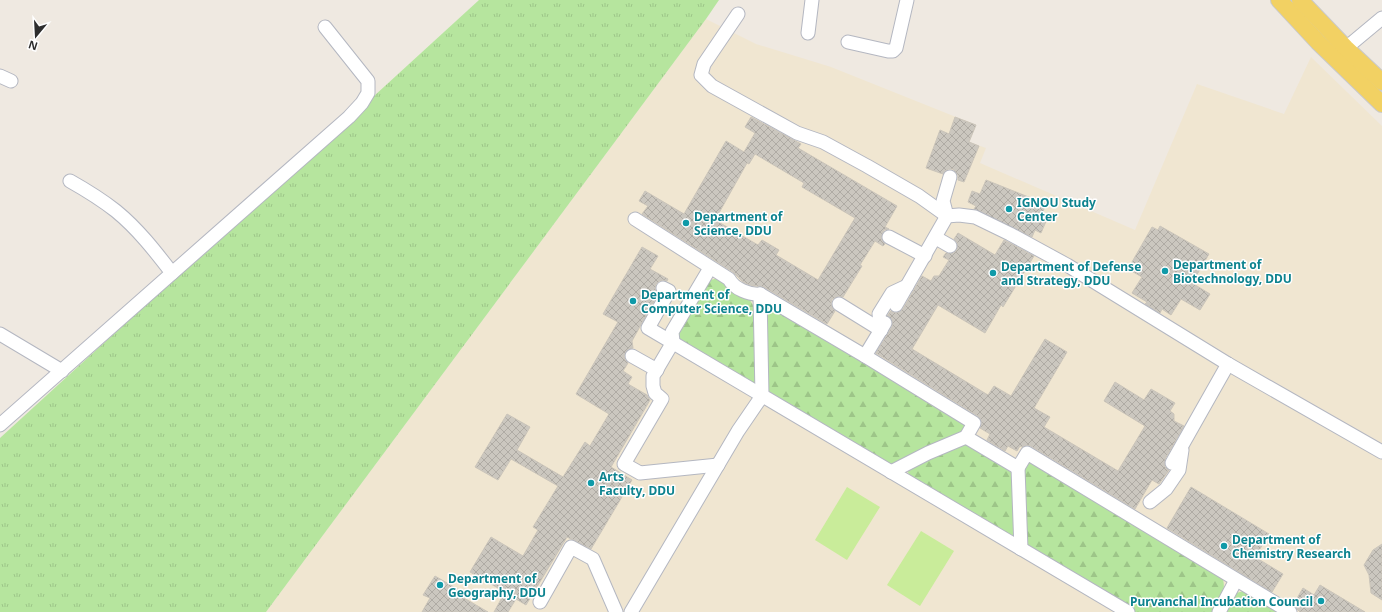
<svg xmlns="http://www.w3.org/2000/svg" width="1382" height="612" font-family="'Noto Sans',sans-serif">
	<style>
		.education { fill: #f0e6d1 }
		.grass { fill: url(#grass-tufts) }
		.forest { fill: url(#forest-firs) }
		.pitch { fill: #c9ec9a }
		.building { fill: url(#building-cross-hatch); stroke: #cbc5ba; fill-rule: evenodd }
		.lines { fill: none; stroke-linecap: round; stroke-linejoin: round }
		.minor-casing { stroke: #b4b7c1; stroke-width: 15 }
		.major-casing { stroke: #c9c9c9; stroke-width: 18 }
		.minor { stroke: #fff; stroke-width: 13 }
		.major { stroke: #f2d163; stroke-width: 16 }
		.culture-dot { fill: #0f9aa8; stroke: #fff; stroke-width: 1.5 }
		.labels { text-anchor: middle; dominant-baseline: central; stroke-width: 3; stroke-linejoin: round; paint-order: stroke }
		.culture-label { font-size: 12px; font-weight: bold; fill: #0d838f; stroke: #fff; text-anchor: start }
	</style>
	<defs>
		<pattern id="grass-tufts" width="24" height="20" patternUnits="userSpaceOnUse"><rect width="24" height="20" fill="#b6e59e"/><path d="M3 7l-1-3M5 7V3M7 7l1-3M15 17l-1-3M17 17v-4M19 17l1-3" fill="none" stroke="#9dc588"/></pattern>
		<pattern id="forest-firs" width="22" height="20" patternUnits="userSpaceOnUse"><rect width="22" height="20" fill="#b6e59e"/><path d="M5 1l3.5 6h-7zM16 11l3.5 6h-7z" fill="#9dc588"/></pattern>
		<pattern id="building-cross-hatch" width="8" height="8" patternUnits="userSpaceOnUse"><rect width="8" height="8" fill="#cbc7bf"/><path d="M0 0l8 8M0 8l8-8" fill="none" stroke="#afaba4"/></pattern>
	</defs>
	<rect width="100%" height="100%" fill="#efe9e1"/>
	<!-- education -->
	<path class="education" d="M706 19 756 44 831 67 976 125 969 142 986 148 980 163 1135 230 1197 84 1284 114 1311 57 1382 126V612H266Z"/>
	<!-- grass -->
	<path class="grass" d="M479 0H719L706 19 266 612H0V438Z"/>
	<!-- forest -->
	<g class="forest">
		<path d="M715 279 720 280 750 300 754 307 757 384 755 385 679 340 678 332 710 280Z"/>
		<path d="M773 306 964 423 965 428 964 434 893 466 772 394 768 390 765 310 768 307Z"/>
		<path d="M965 443 977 448 1013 474 1018 533 1013 538 909 475 907 469Z"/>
		<path d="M1033 462 1222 576C1227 589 1221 600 1215 612H1135L1029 547 1025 543 1021 475 1028 463Z"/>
		<path d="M1248 590 1284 612H1223L1236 593Z"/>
	</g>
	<!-- pitch -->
	<g class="pitch">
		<path d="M847 487 880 507 847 560 815 540Z"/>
		<path d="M921 531 954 551 920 606 887 585Z"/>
	</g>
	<!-- building -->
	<g class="building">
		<path d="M751 117 801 144 798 148 897 206 885 227 889 229 884 230 882 234 881 238 885 244 883 246 875 241 860 265 862 266 843 297 839 296 832 299 831 303 832 307 835 311 827 324 764 287 750 285 743 282 733 272 642 214 648 206 639 201 645 191 684 214 726 141 744 152 755 133 745 127ZM755 154 804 183 802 187 855 218 818 280 776 255 779 250 762 240 758 245 715 220 747 163 749 164Z"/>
		<path d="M955 117 976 125 969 142 979 146 964 182 958 180V175L953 169H948L943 174 926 168 940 130 949 134Z"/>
		<path d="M986 180 1046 204 1041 216 1047 219 1041 233 1035 230 1032 237 974 209 976 206 968 202 972 191 980 194Z"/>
		<path d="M1160 226 1209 254 1192 283 1210 294 1200 310 1181 299 1171 315 1162 309 1160 313 1145 304 1147 302 1132 293 1142 277 1128 269 1152 227 1158 230Z"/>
		<path d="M958 233 995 255 1004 240 1034 256 1003 307 1001 305 985 333 938 305 912 349 988 395 994 386 1011 396 1045 339 1067 352 1034 408 1050 417 1044 427 1118 471 1145 426 1104 401 1115 382 1144 400 1151 389 1175 403 1170 411 1174 414V421L1184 426 1165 459V467L1169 470 1159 484 1152 480 1135 509 1031 446 1027 445 1022 447 1020 446 1017 451 1008 446 1005 451 987 440 990 434 980 428 982 423 978 416 876 353 892 327V320L887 316 891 311 896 313 903 309 922 276 931 281 934 276H939L949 260 943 257 946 253H954L957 250V242L954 239Z"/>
		<path d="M642 247 658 256 650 269 668 279 667 281 663 280 659 281 656 284 655 289 658 294 632 341 633 348 628 349 624 356 625 360 628 363 623 371 632 377 628 384 647 395 650 400 611 467 632 480 591 549 567 537 526 605 516 599 508 612H494L505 592 470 572 491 537 523 556 538 530 533 527 558 486 511 459 498 480 475 467 507 414 530 427 517 450 563 477 585 442 590 446 609 414 576 394 618 322 603 314Z"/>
		<path d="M1191 487 1269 534 1255 557 1283 574 1272 592 1167 528Z"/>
		<path d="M1382 544V600L1371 593 1369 575 1364 565 1373 550Z"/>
		<path d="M435 576 466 594 464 598 488 612H422L430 598 423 595Z"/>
		<path d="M1320 585 1365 612H1300L1293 605 1303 588 1314 595Z"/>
	</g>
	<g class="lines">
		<!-- minor casing -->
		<g class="minor-casing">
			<g id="minor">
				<path d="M738 14 704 64 701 75 712 86 797 133 823 142 867 166 919 196 947 216"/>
				<path d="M808 33 812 0"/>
				<path d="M848 42 888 51H893L896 48 907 0"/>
				<path d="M1346 48 1382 18"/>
				<path d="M0 76 11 81"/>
				<path d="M70 181C86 190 102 200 116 211 138 229 155 251 172 273"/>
				<path d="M947 216 943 201 950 177"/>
				<path d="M635 219 729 279C734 289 750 295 760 294L865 356 974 423 966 437 1018 468 1027 453 1290 612"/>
				<path d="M889 237 925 256"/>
				<path d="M936 238 950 246"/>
				<path d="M710 268 672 332 673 342 653 376V386L655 393 662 399 624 464 640 473 718 465"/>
				<path d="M663 288 669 291 648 328 1128 612"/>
				<path d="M839 304 881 330"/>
				<path d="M896 305 947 216 959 215 975 217 1010 234 1067 265 1228 364 1382 452"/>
				<path d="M881 330 879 314 892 293 907 286"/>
				<path d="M0 334 62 371"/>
				<path d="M632 356 657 370"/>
				<path d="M865 356 885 323"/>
				<path d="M0 425 349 117 362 103 368 93V81L325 27"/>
				<path d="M1172 463 1228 364"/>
				<path d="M1018 468 1021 549"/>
				<path d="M891 472 928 453 966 437"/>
				<path d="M1150 502 1166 489 1179 470 1182 450"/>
				<path d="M540 602 571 547 593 559 616 612"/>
				<path d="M631 612 738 431 762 396 760 294"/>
				<path d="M1219 612 1236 580"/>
			</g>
		</g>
		<!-- major casing -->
		<g class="major-casing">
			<g id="major">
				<path d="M1279 0 1318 42 1382 104"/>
				<path d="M1300 0 1346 48 1382 82"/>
			</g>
		</g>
		<!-- minor -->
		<use href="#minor" class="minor"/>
		<!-- major -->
		<use href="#major" class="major"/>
	</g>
	<!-- markers -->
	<g class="culture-dot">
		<circle cx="1009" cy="209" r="4"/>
		<circle cx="686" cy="223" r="4"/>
		<circle cx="1165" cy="271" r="4"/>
		<circle cx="993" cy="273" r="4"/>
		<circle cx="633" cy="301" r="4"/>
		<circle cx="591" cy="483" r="4"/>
		<circle cx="1224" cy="546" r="4"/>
		<circle cx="440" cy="585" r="4"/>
		<circle cx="1321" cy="601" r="4"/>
	</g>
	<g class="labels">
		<!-- culture labels -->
		<g class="culture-label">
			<text x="1017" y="202">IGNOU Study<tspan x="1017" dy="14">Center</tspan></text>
			<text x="694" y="216">Department of<tspan x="694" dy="14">Science, DDU</tspan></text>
			<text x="1173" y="264">Department of<tspan x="1173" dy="14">Biotechnology, DDU</tspan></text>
			<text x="1001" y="266">Department of Defense<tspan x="1001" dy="14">and Strategy, DDU</tspan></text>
			<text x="641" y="294">Department of<tspan x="641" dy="14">Computer Science, DDU</tspan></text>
			<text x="599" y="476">Arts<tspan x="599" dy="14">Faculty, DDU</tspan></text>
			<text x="1232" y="539">Department of<tspan x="1232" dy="14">Chemistry Research</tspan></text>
			<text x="448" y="578">Department of<tspan x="448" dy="14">Geography, DDU</tspan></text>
			<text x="1313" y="601" text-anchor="end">Purvanchal Incubation Council</text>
		</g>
	</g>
	<!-- north arrow -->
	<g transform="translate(36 36) rotate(198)" stroke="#ffffff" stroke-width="3" paint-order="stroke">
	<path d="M0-3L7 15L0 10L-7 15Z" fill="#2e2e2e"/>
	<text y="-6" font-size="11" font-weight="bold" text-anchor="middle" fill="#2e2e2e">N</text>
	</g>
</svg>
